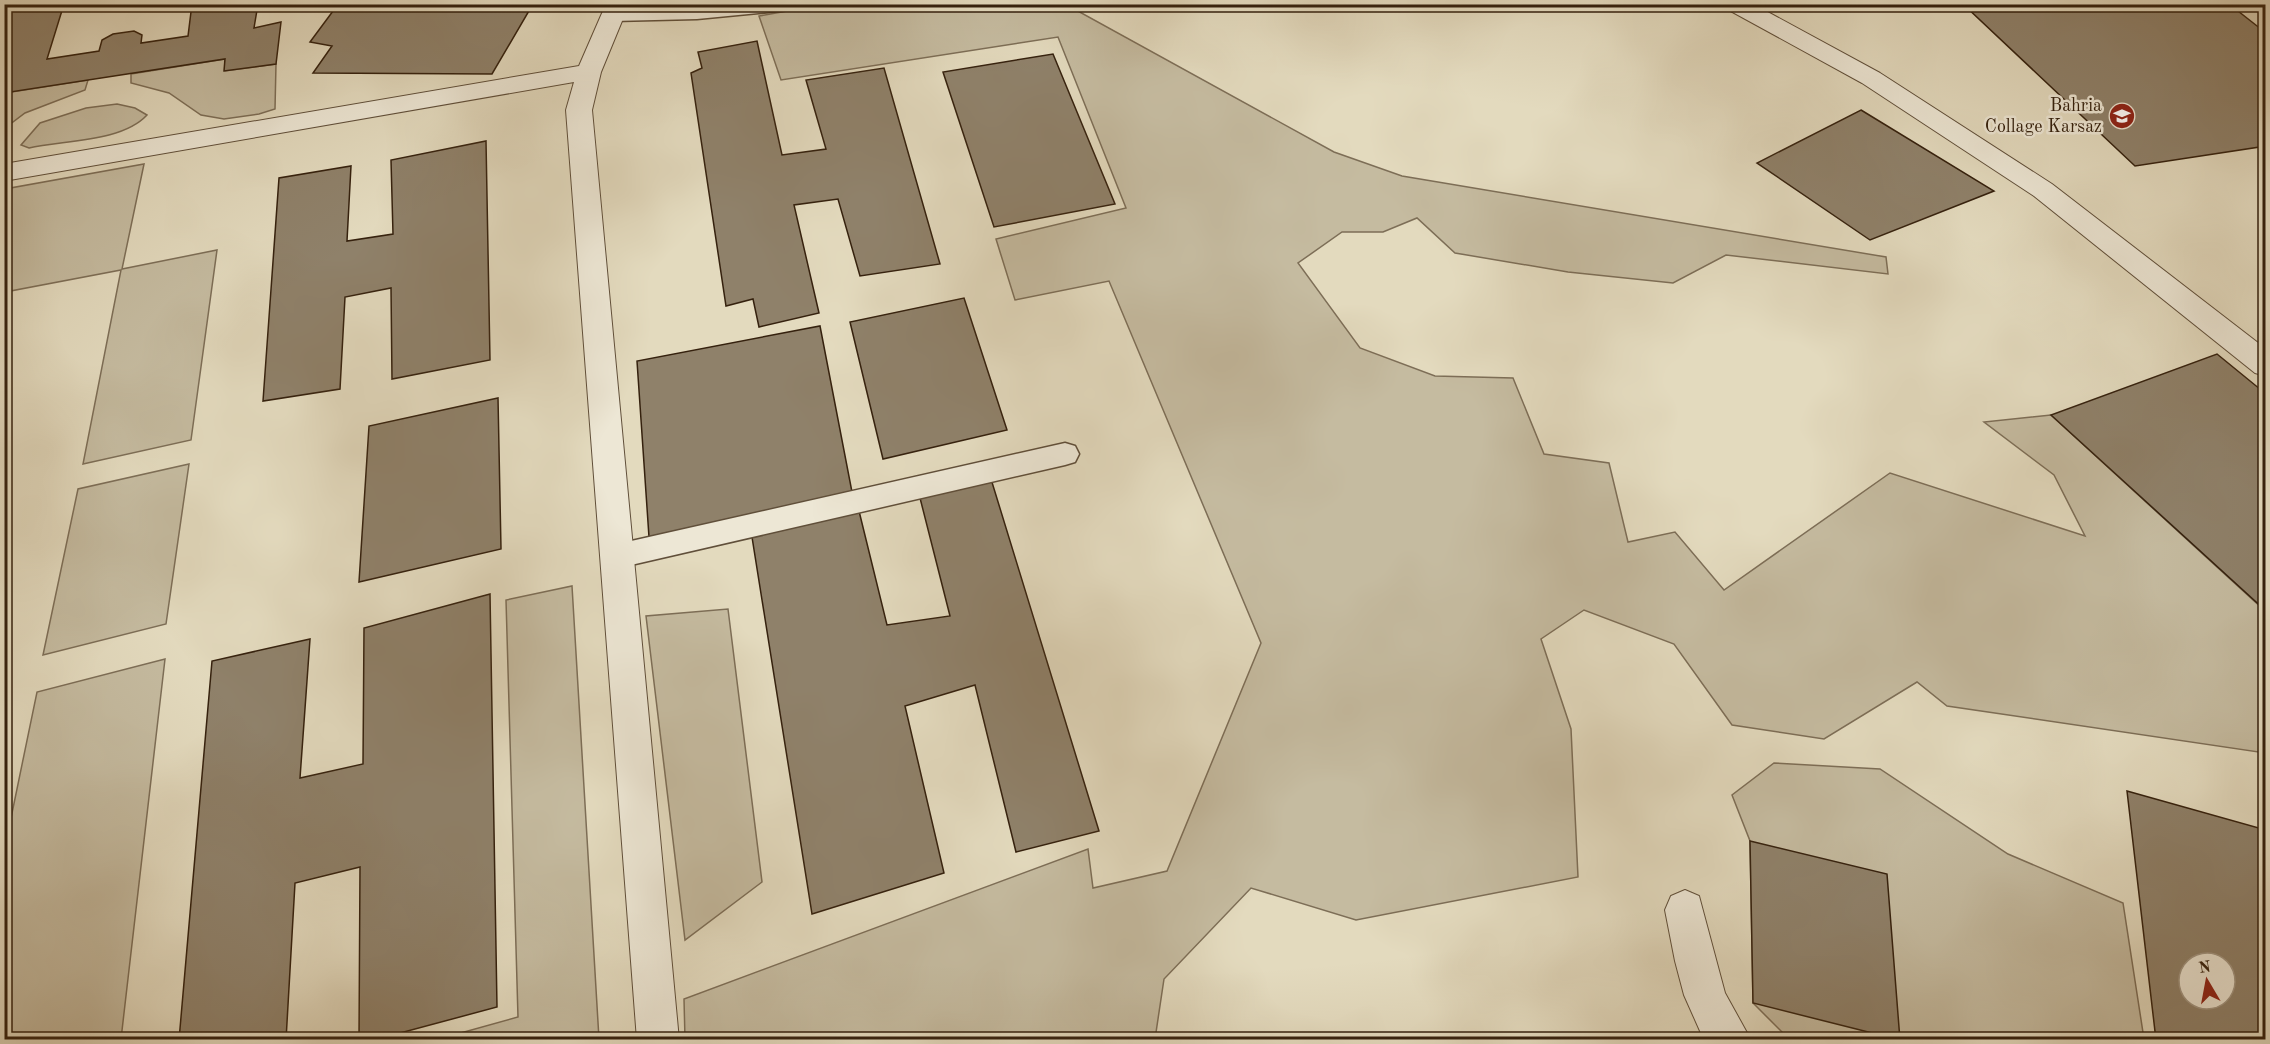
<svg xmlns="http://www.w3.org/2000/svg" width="2270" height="1044" font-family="'Old Standard TT',serif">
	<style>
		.green { fill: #c5bba0; stroke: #7d6e57; stroke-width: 1.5 }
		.building { fill: #8f816a; stroke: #35210e; stroke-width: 1.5; fill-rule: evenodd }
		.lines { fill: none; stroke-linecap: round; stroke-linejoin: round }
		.lane-casing { stroke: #604f3a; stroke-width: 3 }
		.street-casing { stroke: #604f3a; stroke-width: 2 }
		.lane { fill: #ede7d5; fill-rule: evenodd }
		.street { fill: #ede7d5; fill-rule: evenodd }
		.labels { text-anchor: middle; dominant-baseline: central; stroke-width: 5; stroke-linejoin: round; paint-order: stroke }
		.far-poi-label { font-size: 18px; fill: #35210e; stroke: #ede7d5; text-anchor: end }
	</style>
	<rect width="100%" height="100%" fill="#e3dabe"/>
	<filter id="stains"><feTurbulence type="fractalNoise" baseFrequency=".00333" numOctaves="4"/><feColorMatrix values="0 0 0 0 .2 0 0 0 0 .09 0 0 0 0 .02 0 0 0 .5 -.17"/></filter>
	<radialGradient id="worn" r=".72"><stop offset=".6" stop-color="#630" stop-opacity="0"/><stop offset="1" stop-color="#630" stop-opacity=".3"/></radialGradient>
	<!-- green -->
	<g class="green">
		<path d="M827 4 1067 5 1334 152 1402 176 1886 257 1888 274 1726 255 1673 283 1568 272 1455 253 1417 218 1383 232H1342L1298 263 1360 348 1435 376 1513 378 1544 454 1609 463 1628 542 1675 532 1724 590 1890 473 2085 536 2054 475 1984 422 2051 415 2265 611V753L1947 706 1917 682 1824 739 1732 725 1674 644 1584 610 1541 639 1571 729 1578 877 1356 920 1251 888 1164 979 1155 1039H685L684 999 1088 849 1093 888 1167 871 1261 643 1109 281 1015 300 996 239 1126 208 1058 37 781 80 759 16Z"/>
		<path d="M225 59V71L276 64 275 109 259 114 224 119 201 115 169 93 131 83V74Z"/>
		<path d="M88 80 85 90 25 113 5 128V93Z"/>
		<path d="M117 104 135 108 147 115C122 142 65 140 29 148L21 145 40 123 86 108Z"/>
		<path d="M144 164 122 269 217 250 191 440 83 464 121 270 5 292V189Z"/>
		<path d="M189 464 166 624 43 655 78 489Z"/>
		<path d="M572 586 599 1039H439L518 1017 506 600Z"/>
		<path d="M728 609 762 882 685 940 646 616Z"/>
		<path d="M165 659 121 1039H5V847L37 692Z"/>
		<path d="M1774 763 1880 769 2008 854 2123 903 2144 1039H1789L1753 1003 1750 841 1732 795Z"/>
	</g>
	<!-- building -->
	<g class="building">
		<path d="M4 4H64L47 59 99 51 102 40 113 34 134 31 142 35 141 43 188 36 192 4H258L254 28 281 22 276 64 224 71 225 59 4 93Z"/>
		<path d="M317 4H533L492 74 313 73 332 46 310 42 336 7Z"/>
		<path d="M1963 4H2229L2266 33V146L2135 166Z"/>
		<path d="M757 41 782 155 826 149 806 80 884 68 940 264 860 276 838 199 794 205 819 313 759 327 753 299 726 306 691 73 702 68 698 52Z"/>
		<path d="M1053 54 1115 204 994 227 943 72Z"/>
		<path d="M1861 110 1994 191 1870 240 1757 163Z"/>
		<path d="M486 141 490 360 392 379 391 288 345 297 340 389 263 401 279 178 351 166 347 241 393 234 391 160Z"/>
		<path d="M964 298 1007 430 883 459 850 322Z"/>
		<path d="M820 326 852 492 649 537 637 361Z"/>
		<path d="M2217 354 2266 394V611L2051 415Z"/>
		<path d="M498 398 501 549 359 582 369 426Z"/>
		<path d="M991 479 1099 831 1016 852 975 685 905 706 944 873 812 914 752 537 859 511 887 625 950 616 919 494Z"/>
		<path d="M490 594 497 1007 374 1040H359L360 867 295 883 286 1040H179L212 661 310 639 300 778 363 764 364 628Z"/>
		<path d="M2127 791 2266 830V1040H2156ZM2189 963H2225V999H2189Z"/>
		<path d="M1750 841 1887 874 1900 1040 1753 1003Z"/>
	</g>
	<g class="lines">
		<!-- lane casing -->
		<g class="lane-casing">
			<g id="lane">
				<path d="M722 4H799L789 10 697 19 613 21 606 19 603 15 606 11 613 9Z"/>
				<path d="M1065 443 1075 446 1079 454 1075 462 1065 465 618 568 608 564 603 556 608 548 618 544Z"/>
			</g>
		</g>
		<!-- street casing -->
		<g class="street-casing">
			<g id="street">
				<path d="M606 4H629L601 72 592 110 679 1040H637L566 110 574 82 4 181V164L579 66Z"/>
				<path d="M1724 4H1753L1880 73 2052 184 2266 349V376L2255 373 2034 196 1862 83 1727 9Z"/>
				<path d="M1685 890 1699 896 1725 993 1751 1040H1704L1684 995 1675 961 1665 910 1671 896Z"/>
			</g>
		</g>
		<!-- lane -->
		<use href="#lane" class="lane"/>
		<!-- street -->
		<use href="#street" class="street"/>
	</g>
	<!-- icons -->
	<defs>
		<g id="university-disc" transform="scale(1.35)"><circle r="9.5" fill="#8f2418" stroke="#ede7d5"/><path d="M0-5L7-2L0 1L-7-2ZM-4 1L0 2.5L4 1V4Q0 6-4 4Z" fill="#fff"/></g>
	</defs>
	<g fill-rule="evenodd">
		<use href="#university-disc" x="2122" y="116"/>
	</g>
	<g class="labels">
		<!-- far-poi labels -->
		<g class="far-poi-label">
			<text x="2102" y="106">Bahria<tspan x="2102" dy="21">Collage Karsaz</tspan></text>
		</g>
	</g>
	<!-- margin -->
	<rect width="2270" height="1044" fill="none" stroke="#e3dabe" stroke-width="24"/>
	<rect x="6" y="6" width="2258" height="1032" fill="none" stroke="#35210e" stroke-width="3"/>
	<rect x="12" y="12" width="2246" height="1020" fill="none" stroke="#35210e" stroke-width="1.5"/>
	<!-- north arrow -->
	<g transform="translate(2207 981) rotate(350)"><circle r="28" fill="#ede7d5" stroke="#a39885" stroke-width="1.5"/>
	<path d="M0-4.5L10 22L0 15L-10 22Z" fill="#8f2418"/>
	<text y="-9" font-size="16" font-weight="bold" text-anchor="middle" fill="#35210e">N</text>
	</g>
	<rect width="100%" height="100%" filter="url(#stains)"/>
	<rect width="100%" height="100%" fill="url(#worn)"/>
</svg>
